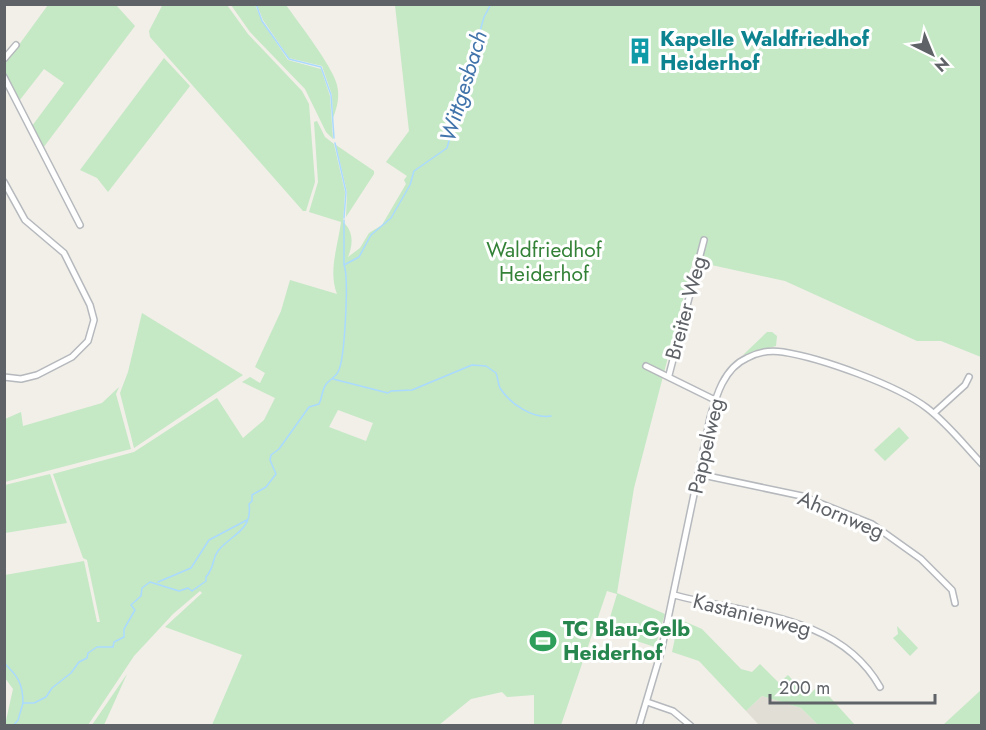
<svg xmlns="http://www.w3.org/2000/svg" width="986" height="730" font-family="Jost,sans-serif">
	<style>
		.education { fill: #e1ded6 }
		.green { fill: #c5e8c5; fill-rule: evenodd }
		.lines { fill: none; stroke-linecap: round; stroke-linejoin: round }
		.stream { stroke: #aadaff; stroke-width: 1.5 }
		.street-casing { stroke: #b5b8bc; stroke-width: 8 }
		.street { stroke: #fff; stroke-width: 5 }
		.labels { text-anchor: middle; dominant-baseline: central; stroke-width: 6; stroke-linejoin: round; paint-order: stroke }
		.culture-label { font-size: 21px; font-weight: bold; fill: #0d838f; stroke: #fff; text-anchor: start }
		.park-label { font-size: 21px; fill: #348238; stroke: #fff }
		.street-label { font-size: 21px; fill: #5f6368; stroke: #fff }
		.leisure-label { font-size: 21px; font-weight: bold; fill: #27864d; stroke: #fff; text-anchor: start }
		.water-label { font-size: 22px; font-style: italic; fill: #4174aa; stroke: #fff }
	</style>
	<rect width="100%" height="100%" fill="#f1efe8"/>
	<!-- education -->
	<path class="education" d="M762 696 801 708 818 725H759L746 711Z"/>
	<!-- green -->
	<g class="green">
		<path d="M163 4 227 5 248 34 302 91 309 104 315 182 306 211H303L150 37 149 31Z"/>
		<path d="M48 5H116L135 26 43 148 32 126 64 83 44 69 19 101 5 72V64Z"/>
		<path d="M231 5H255L262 21 288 60 321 69 330 96 333 139 326 132 305 89 250 32Z"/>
		<path d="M257 5H286C298 22 333 67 337 85 340 97 337 107 333 118L332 95 322 66 289 58 263 20Z"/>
		<path d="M395 5H981V357L941 341H917L785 281 693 261 634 488 617 593 665 614 655 647 606 631 617 594 607 591 561 725H534V695L507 697 502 692 471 699 439 725H212L242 655 165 627 202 593 200 591 173 614 134 656 88 725H5L13 689 5 678V575L84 561 97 622H100L87 560 83 558 53 474 134 452 217 398 243 438 264 420 275 398 242 382 250 377 260 383 265 373 255 367 281 311 290 280 337 294C328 271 338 246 341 222L309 212 318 182 314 122 317 121 325 137 334 144 345 192 343 222C354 232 353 244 348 257L360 248 369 233 382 225 406 184 404 180 407 176 386 162 409 131ZM338 410 373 423 366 441 329 427Z"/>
		<path d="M164 58 190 86 108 192 97 178 80 170Z"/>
		<path d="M336 145 374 171V174L346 217 347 192Z"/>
		<path d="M142 313 243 375 134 448 120 393 128 372Z"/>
		<path d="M767 332H772L777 336 776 346 743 355Z"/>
		<path d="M119 387 116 394 131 449 5 482V419L21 412 23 426 102 403Z"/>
		<path d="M899 427 909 438 885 461 874 450Z"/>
		<path d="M50 474 67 523 5 533V485Z"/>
		<path d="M679 619 702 629 741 669 752 672 760 664 779 683 788 675 808 696 819 685 855 725H818L801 708 762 696 746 711 699 661 672 652Z"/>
		<path d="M897 626 918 648 910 656 893 638 898 634Z"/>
		<path d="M127 674 104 725H92Z"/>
		<path d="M981 690V725H943Z"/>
	</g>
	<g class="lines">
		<!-- stream -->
		<g class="stream">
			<path d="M256 4 262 21 289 59 321 67 331 95 334 138"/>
			<path d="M335 143 346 192 344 218"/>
			<path d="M344 264V220"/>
			<path d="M333 379 388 393 391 391 412 390 472 365 486 366 496 373C498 378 498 384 500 388 510 404 533 419 551 416"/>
			<path d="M158 582 191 568 209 540 247 520"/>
			<path d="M4 663C18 676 23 684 23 703"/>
			<path d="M13 726 18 720 23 703H34L46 697 52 688 71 673 79 662 87 658 88 653 97 647H113L114 642 124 637V629L135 610 131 605 141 596 142 588 150 582 179 591 188 588 192 591 206 581V577C216 565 211 560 218 551 230 535 253 531 249 504L252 501V495L266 487 276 474 270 460 271 455 279 449 309 407 319 404C322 398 322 391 325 386 328 380 335 378 338 372 345 360 349 277 344 265L359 257 371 235 391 218 410 185 414 171 447 148 484 17 491 4"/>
		</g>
		<!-- street casing -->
		<g class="street-casing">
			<g id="street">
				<path d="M4 59 16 45"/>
				<path d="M4 77 80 225"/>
				<path d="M4 182 25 220 64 253 90 305 94 320 88 341 72 357 37 375 21 379 4 377"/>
				<path d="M646 366 715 400"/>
				<path d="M669 375 704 240"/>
				<path d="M934 413 965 385 969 377"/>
				<path d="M698 474 802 496 872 524 921 559 952 590 955 603"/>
				<path d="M674 595C746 614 839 614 880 687"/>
				<path d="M647 702 673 711 691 726"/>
				<path d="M639 726 661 652 710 418C716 396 724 368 747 358 758 352 771 350 783 352 821 358 897 385 927 408 948 424 964 445 982 464"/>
			</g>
		</g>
		<!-- street -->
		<use href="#street" class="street"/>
	</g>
	<!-- icons -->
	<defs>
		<g id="building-bare" transform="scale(2.07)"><path d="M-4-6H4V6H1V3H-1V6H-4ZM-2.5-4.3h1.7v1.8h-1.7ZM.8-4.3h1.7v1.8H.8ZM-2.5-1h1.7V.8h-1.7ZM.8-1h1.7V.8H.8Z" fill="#0f9aa8" stroke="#fff" stroke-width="2.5" paint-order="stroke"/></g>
		<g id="stadium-bare" transform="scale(2.07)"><path d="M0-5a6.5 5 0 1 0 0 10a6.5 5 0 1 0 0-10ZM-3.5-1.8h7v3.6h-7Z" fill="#2e9e5b" stroke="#fff" stroke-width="2.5" paint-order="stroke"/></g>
	</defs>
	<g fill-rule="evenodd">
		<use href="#building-bare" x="640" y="51"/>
		<use href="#stadium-bare" x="543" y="641"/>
	</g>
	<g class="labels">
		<!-- culture labels -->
		<g class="culture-label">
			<text x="660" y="39">Kapelle Waldfriedhof<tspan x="660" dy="24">Heiderhof</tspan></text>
		</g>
		<!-- park labels -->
		<g class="park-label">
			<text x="544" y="250">Waldfriedhof<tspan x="544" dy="24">Heiderhof</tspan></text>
		</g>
		<!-- street labels -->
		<g class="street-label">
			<text transform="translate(686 308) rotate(-75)">Breiter Weg</text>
			<text transform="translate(706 446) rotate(-77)">Pappelweg</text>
			<text transform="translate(841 515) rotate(23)">Ahornweg</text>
			<text transform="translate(752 615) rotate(14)">Kastanienweg</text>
		</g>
		<!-- leisure labels -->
		<g class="leisure-label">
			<text x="563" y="629">TC Blau-Gelb<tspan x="563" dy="24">Heiderhof</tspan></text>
		</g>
		<!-- water labels -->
		<g class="water-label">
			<text transform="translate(463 86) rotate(-73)">Wittgesbach</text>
		</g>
	</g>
	<!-- border -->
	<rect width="986" height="730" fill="none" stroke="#5f6368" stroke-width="12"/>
	<!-- north arrow -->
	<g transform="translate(932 54) rotate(137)" stroke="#ffffff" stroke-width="4.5" paint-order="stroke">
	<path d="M0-4.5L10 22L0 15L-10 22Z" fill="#5f6368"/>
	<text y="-9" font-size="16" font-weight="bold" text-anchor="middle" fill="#5f6368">N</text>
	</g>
	<!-- scale -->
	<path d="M770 694v9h165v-9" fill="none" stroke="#5f6368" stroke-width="3"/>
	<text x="779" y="694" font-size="18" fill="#5f6368" stroke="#ffffff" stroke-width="4.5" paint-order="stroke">200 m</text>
</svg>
